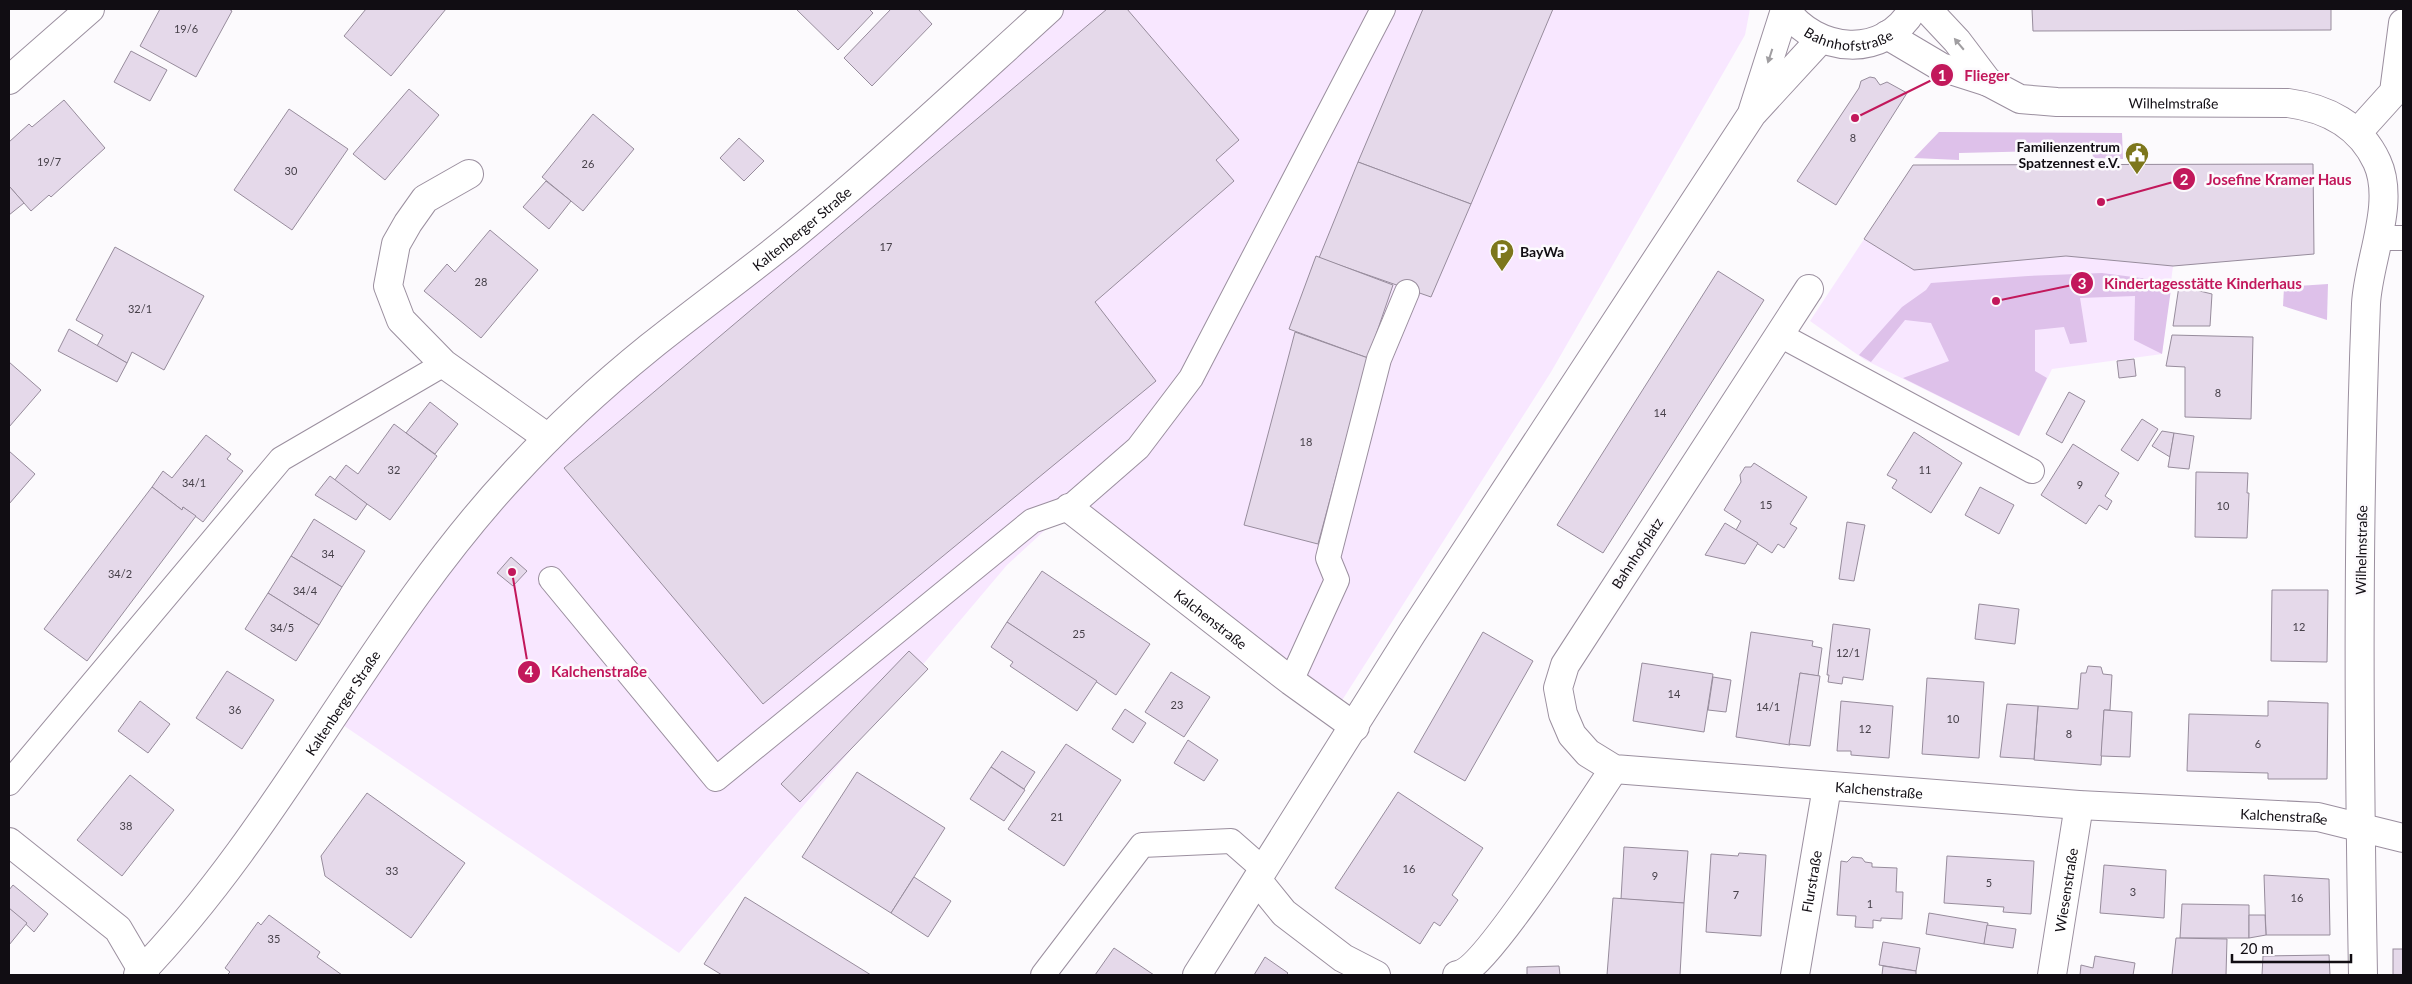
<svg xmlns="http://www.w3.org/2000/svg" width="2412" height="984" font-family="Lato,sans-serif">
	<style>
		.built { fill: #f8e7ff }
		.green { fill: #dec1ea }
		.building { fill: #e5d9ea; stroke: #978c9c }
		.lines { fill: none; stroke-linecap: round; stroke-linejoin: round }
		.lane-casing { stroke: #9b8f9f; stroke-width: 26 }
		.street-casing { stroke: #9b8f9f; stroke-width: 30 }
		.secondary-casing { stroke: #9b8f9f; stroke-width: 30 }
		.lane { stroke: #fff; stroke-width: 24 }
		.street { stroke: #fff; stroke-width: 28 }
		.secondary { stroke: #fff; stroke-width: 28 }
		.oneway { fill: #a09ea1 }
		.labels { text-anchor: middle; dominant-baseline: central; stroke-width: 5; stroke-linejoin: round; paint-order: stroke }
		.number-label { font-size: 11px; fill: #464049 }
		.street-label { font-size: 14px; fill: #110d13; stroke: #fcfafd }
		.poi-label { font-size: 14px; font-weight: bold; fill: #110d13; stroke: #fcfafd; text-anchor: end }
		.leader { fill: none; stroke: #c2185b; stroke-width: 2 }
		.callout-dot { fill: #c2185b; stroke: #fcfafd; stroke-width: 2 }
		.mark-label { font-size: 15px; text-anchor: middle; font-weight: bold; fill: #fff }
		.callout-label { font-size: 15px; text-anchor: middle; font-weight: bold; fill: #c2185b; stroke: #fcfafd; stroke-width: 5; stroke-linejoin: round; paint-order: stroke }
	</style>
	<rect width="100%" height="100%" fill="#fcfafd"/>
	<!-- built -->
	<g class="built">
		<path d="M1049 9H1750L1745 35 1551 372 1334 713 1069 508 1007 565 679 953 331 717 511 477Z"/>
		<path d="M2313 164 2314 254 2173 266 2162 354 2052 369 2019 436 1865 360 1810 321 1913 165Z"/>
	</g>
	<!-- green -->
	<g class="green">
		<path d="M1939 132 2122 133 2123 159 2093 158 2092 150 1959 153V160L1914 158Z"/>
		<path d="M2102 273 2172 282 2162 354 2134 340 2135 296 2080 298 2087 342 2070 344 2064 327 2035 330V371L2047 378 2019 436 1903 378 1949 361 1931 323 1905 320 1871 362 1859 355 1902 307 1926 290 1931 283 2028 276Z"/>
		<path d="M2328 284 2327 320 2283 306 2284 287Z"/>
	</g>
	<!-- building -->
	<g class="building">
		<path d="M160 9H229L232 11 196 77 140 46Z"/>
		<path d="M366 9H446L391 76 344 36Z"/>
		<path d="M796 9H869L873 13 838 50Z"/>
		<path d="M891 9H918L932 24 872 86 844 58Z"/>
		<path d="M1107 9H1127L1239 140 1216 160 1234 181 1095 302 1156 381 763 704 564 468Z"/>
		<path d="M1423 9H1553L1471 204 1358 162Z"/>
		<path d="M2032 9H2331V30L2033 31Z"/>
		<path d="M131 51 167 70 150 101 114 82Z"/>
		<path d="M1870 77 1875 78 1880 85 1887 82 1907 93 1836 205 1797 181 1859 88 1861 81Z"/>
		<path d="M409 89 439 115 385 180 353 154Z"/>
		<path d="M64 100 105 148 51 197 49 195 31 211 9 186V142L29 124 32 127Z"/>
		<path d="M289 109 348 149 292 230 234 190Z"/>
		<path d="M593 114 634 149 583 211 542 177Z"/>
		<path d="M739 138 764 161 744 181 720 158Z"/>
		<path d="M1358 162 1471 204 1431 297 1319 258Z"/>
		<path d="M2313 164 2314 254 2173 266 2066 256 1914 270 1864 239 1913 165Z"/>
		<path d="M546 181 571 201 549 229 523 207Z"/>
		<path d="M9 186 24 203 9 215Z"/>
		<path d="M490 230 538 270 481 338 424 291 447 264 455 272Z"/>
		<path d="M115 247 204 296 164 370 132 352 127 363 97 346 103 335 76 320Z"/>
		<path d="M1316 256 1393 285 1368 358 1289 329Z"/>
		<path d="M1718 271 1764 300 1603 553 1557 525Z"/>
		<path d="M2179 286 2212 294 2210 326H2173Z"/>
		<path d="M69 329 127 363 117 382 58 351Z"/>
		<path d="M1295 332 1368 358 1318 544 1244 525Z"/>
		<path d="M2172 335 2253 337 2251 419 2185 417V367L2166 366Z"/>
		<path d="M2134 359 2136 376 2119 378 2117 361Z"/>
		<path d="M9 362 41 390 9 427Z"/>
		<path d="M2069 392 2085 401 2062 443 2046 434Z"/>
		<path d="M430 402 458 424 435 454 406 433Z"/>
		<path d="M2142 419 2158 429 2138 461 2121 450Z"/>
		<path d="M394 424 437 456 390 520 334 481 346 465 358 474Z"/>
		<path d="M2162 431 2174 433 2170 457 2152 446Z"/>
		<path d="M1914 432 1962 463 1931 513 1892 488 1897 480 1887 475Z"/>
		<path d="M2174 433 2194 436 2189 469 2168 467Z"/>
		<path d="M206 435 231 454 227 459 243 471 203 522 183 507 182 510 152 487 163 471 172 478Z"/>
		<path d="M2073 444 2119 473 2105 496 2112 501 2107 510 2099 505 2086 524 2041 495Z"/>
		<path d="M9 451 35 474 9 504Z"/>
		<path d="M1754 463 1807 497 1790 524 1797 528 1784 548 1778 544 1772 553 1736 530 1741 521 1724 510 1741 482 1740 475 1745 467H1751Z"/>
		<path d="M2196 472 2248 473 2247 493H2249L2247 538 2195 537Z"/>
		<path d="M330 476 367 504 356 520 315 495Z"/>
		<path d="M152 487 182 510 183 507 196 516 87 661 44 629Z"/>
		<path d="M1980 487 2014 505 1999 534 1965 515Z"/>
		<path d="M314 519 365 551 342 587 291 556Z"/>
		<path d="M1847 522 1865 525 1854 581 1839 579Z"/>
		<path d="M1725 523 1758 543 1745 564 1705 555Z"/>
		<path d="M291 556 342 587 319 625 268 593Z"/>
		<path d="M511 557 527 571 513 586 497 573Z"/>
		<path d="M1042 571 1150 644 1116 695 1007 622Z"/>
		<path d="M2272 590H2328L2327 662 2271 661Z"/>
		<path d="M268 593 319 625 296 661 245 629Z"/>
		<path d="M1979 604 2019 609 2015 644 1975 639Z"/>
		<path d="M1007 622 1097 681 1077 711 1010 666 1013 662 991 647Z"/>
		<path d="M1833 624 1870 629 1863 680 1843 677 1842 684 1828 682 1829 675H1827Z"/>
		<path d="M1483 632 1533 661 1465 781 1414 752Z"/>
		<path d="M1751 632 1813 641 1812 646 1822 648 1818 676 1800 673 1790 745 1736 737Z"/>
		<path d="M909 651 928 669 800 802 781 784Z"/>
		<path d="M1642 663 1713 674 1704 732 1633 721Z"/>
		<path d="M2088 666 2101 667 2103 674 2112 675 2110 710H2104L2101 765 2034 760 2038 706 2078 709 2081 673H2086Z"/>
		<path d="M227 671 274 700 242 749 196 718Z"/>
		<path d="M1171 672 1210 697 1184 737 1145 712Z"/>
		<path d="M1800 673 1820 676 1810 746 1789 744Z"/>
		<path d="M1713 677 1731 680 1726 712 1708 710Z"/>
		<path d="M1927 678 1984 682 1979 758 1922 754Z"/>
		<path d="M140 701 170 724 148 753 118 731Z"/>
		<path d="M1841 701 1893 706 1889 758 1851 755V751H1837Z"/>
		<path d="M2268 701 2328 703 2327 779H2268V773L2187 771 2189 714 2268 716Z"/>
		<path d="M2007 704 2038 706 2034 759 2000 757Z"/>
		<path d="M1125 709 1146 723 1133 743 1112 729Z"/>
		<path d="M2104 710 2132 712 2130 757 2101 756Z"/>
		<path d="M1188 740 1218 760 1204 781 1174 763Z"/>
		<path d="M1066 744 1121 780 1064 866 1008 829Z"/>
		<path d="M1002 751 1035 772 1024 789 991 767Z"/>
		<path d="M991 767 1025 790 1004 821 970 799Z"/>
		<path d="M857 772 945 828 891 913 802 857Z"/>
		<path d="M130 775 174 810 122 876 77 840Z"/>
		<path d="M1398 792 1483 848 1452 895 1458 900 1440 926 1434 922 1420 944 1335 888Z"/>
		<path d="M367 793 465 863 411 938 325 876 321 856Z"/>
		<path d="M1624 847 1688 851 1684 903 1621 899Z"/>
		<path d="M1739 853 1766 855 1761 936 1706 932 1711 854 1738 856Z"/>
		<path d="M1947 856 2034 861 2031 914 2003 912 2004 907 1944 903Z"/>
		<path d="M1852 857 1862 858 1865 862 1872 863V867L1897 868 1896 892H1903L1902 919 1881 918V921L1873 920V928L1855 927 1856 916 1837 915 1841 861 1847 862Z"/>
		<path d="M2104 865 2166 870 2164 918 2100 913Z"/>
		<path d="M2264 875 2329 879 2330 935H2266Z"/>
		<path d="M914 877 951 901 928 937 891 913Z"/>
		<path d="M13 885 48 914 34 932 9 908V890Z"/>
		<path d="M745 897 871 975H722L704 964Z"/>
		<path d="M1613 898 1684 903 1680 975H1607Z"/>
		<path d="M2182 904 2249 905V938H2180Z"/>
		<path d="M9 908 27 923 9 945Z"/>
		<path d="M1929 913 1988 923 1984 944 1926 934Z"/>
		<path d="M269 915 320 952 317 957 342 975H227L230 972 225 968 258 922 261 925Z"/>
		<path d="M2249 915H2265L2266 935 2249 938Z"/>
		<path d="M1987 925 2016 929 2013 948 1984 944Z"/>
		<path d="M2176 938 2227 939 2226 975H2172Z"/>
		<path d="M1883 942 1920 948 1916 971 1879 965Z"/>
		<path d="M1114 948 1154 975H1095Z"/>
		<rect x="2393" y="949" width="10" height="26"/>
		<path d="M2329 955 2330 975H2262L2263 956Z"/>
		<path d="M2095 956 2135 963 2133 975H2080L2081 965 2093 968Z"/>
		<path d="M1265 957 1288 973 1286 975H1254Z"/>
		<path d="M1559 966 1560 975H1527V967Z"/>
		<path d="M1883 966 1916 971V975H1882Z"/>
	</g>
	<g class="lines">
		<!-- lane casing -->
		<g class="lane-casing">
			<g id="lane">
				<path d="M2378 238H2403"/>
				<path d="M1780 335 2032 471"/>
				<path d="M551 579 716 779 1032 521 1069 508 1138 448 1191 378 1383 9"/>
				<path d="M1291 681 1337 580 1328 558 1379 359 1407 292"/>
				<path d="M9 783 281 459 444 364"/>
				<path d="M1043 975 1142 845 1231 841 1264 870"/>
			</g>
		</g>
		<!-- street casing -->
		<g class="street-casing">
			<g id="street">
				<path d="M1927 9 1957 41 1988 82"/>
				<path id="s1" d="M1887 35 1941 67 1988 82 2020 99 2057 102 2288 103C2326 108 2360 125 2377 162 2396 203 2368 261 2366 304 2357 527 2359 752 2363 975"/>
				<path d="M9 80 90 9"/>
				<path d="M2357 133 2394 92 2403 23"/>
				<path d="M469 174 425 199 408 223 396 244 388 286 401 320 444 364 548 438"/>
				<path id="s2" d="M1809 289 1565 665 1558 688 1563 714 1572 735 1588 753 1614 769 2079 805 2318 817 2403 838"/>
				<path id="s3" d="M1069 508 1291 681 1355 727"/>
				<path d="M9 842 118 929 145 975"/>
				<path d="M1258 881 1284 913 1343 958 1376 975"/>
				<path id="s4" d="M138 975C283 825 370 629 512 476 552 432 603 385 650 347 695 311 742 277 788 240 878 167 963 87 1049 9"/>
				<path d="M1457 975C1485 971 1592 801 1614 769"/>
				<path id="s5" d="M1795 975 1827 787"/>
				<path id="s6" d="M2052 975 2079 805"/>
			</g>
		</g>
		<!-- secondary casing -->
		<g class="secondary-casing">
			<g id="secondary">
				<path id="s7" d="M1785 9C1816 53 1884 60 1913 9"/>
				<path d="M1753 110 1785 10"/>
				<path d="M1197 975 1412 633 1752 114 1820 40"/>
			</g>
		</g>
		<!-- lane -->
		<use href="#lane" class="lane"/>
		<!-- street -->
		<use href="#street" class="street"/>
		<!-- secondary -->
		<use href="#secondary" class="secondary"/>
	</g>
	<!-- one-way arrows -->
	<defs><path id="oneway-solid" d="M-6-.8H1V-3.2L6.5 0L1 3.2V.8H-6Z" transform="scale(1.25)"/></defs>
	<g class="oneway">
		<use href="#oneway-solid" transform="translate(1959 44) rotate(-130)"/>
		<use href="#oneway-solid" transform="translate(1770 56) rotate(108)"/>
	</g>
	<!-- icons -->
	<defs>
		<g id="civic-pin" transform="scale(1.25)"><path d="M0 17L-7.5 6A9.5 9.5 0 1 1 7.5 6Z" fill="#7d771c" stroke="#fcfafd"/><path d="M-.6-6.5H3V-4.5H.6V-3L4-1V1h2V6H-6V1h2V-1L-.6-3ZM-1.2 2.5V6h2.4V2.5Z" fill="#fff"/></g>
		<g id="parking-pin" transform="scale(1.25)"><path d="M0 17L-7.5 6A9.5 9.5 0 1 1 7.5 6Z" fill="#7d771c" stroke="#fcfafd"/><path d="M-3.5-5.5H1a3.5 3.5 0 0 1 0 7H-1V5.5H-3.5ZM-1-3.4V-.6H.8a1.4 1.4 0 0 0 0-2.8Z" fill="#fff"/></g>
	</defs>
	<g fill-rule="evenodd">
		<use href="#civic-pin" x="2137" y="154"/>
		<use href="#parking-pin" x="1502" y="251"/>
	</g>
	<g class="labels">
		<!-- number labels -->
		<g class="number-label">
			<text x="186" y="28">19/6</text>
			<text x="1853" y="137">8</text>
			<text x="49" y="161">19/7</text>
			<text x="588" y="163">26</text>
			<text x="291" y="170">30</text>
			<text x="886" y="246">17</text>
			<text x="481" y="281">28</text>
			<text x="140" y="308">32/1</text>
			<text x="2218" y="392">8</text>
			<text x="1660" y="412">14</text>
			<text x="1306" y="441">18</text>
			<text x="394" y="469">32</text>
			<text x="1925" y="469">11</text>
			<text x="194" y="482">34/1</text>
			<text x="2080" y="484">9</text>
			<text x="1766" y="504">15</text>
			<text x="2223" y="505">10</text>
			<text x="328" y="553">34</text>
			<text x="120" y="573">34/2</text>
			<text x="305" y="590">34/4</text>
			<text x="2299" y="626">12</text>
			<text x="282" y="627">34/5</text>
			<text x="1079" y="633">25</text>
			<text x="1848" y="652">12/1</text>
			<text x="1674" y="693">14</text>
			<text x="1177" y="704">23</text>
			<text x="1768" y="706">14/1</text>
			<text x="235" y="709">36</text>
			<text x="1953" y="718">10</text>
			<text x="1865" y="728">12</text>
			<text x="2069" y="733">8</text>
			<text x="2258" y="743">6</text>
			<text x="1057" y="816">21</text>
			<text x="126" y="825">38</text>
			<text x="1409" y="868">16</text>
			<text x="392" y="870">33</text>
			<text x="1655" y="875">9</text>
			<text x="1989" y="882">5</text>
			<text x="2133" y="891">3</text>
			<text x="1736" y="894">7</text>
			<text x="2297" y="897">16</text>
			<text x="1870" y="903">1</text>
			<text x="274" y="938">35</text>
		</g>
		<!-- street labels -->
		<g class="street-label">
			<text stroke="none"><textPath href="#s7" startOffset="75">Bahnhofstraße</textPath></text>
			<text stroke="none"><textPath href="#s1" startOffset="302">Wilhelmstraße</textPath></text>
			<text stroke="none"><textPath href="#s4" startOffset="1006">Kaltenberger Straße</textPath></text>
			<text transform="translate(2361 550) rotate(-89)">Wilhelmstraße</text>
			<text transform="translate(1637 553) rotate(-57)">Bahnhofplatz</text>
			<text stroke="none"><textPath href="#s3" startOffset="180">Kalchenstraße</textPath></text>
			<text stroke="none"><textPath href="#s4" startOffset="341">Kaltenberger Straße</textPath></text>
			<text stroke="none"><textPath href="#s2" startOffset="842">Kalchenstraße</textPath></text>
			<text stroke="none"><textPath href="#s2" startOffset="1248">Kalchenstraße</textPath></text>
			<text stroke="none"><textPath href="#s5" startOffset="95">Flurstraße</textPath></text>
			<text stroke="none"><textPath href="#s6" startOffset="86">Wiesenstraße</textPath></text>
		</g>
		<!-- poi labels -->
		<g class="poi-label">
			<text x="2120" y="146">Familienzentrum<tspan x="2120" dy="16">Spatzennest e.V.</tspan></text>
			<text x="1520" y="251" text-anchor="start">BayWa</text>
		</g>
	</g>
	<!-- callouts -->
	<path class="leader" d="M1855 118L1942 75M2101 202L2184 179M1996 301L2082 283M512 572L529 672"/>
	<g class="callout-dot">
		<circle cx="1855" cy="118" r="5"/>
		<circle cx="2101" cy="202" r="5"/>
		<circle cx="1996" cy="301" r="5"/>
		<circle cx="512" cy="572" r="5"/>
		<circle cx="1942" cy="75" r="12"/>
		<circle cx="2184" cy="179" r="12"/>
		<circle cx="2082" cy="283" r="12"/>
		<circle cx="529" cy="672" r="12"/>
	</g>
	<g class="mark-label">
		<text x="1942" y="81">1</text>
		<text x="2184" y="185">2</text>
		<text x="2082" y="289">3</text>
		<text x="529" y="677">4</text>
	</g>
	<g class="callout-label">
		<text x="1987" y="81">Flieger</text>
		<text x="2279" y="185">Josefine Kramer Haus</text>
		<text x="2203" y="289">Kindertagesstätte Kinderhaus</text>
		<text x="599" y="677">Kalchenstraße</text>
	</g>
	<!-- border -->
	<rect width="2412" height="984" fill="none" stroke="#110d13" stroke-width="20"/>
	<!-- scale -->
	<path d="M2232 954v8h119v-8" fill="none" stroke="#110d13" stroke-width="2.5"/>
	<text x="2240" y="954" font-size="15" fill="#110d13" stroke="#fcfafd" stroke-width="4" paint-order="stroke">20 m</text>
</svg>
